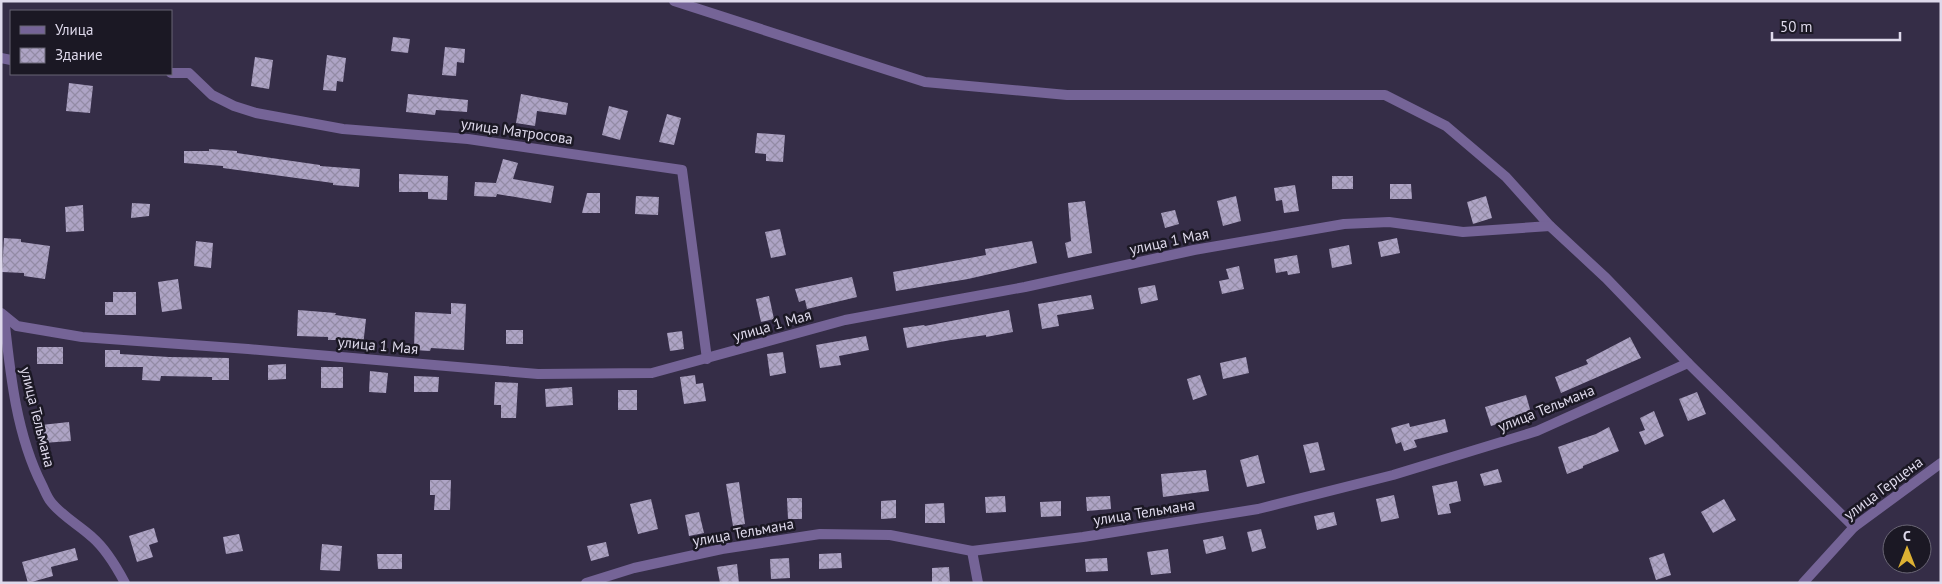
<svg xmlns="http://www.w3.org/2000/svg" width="1942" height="584" font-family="'PT Sans',sans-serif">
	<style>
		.building { fill: url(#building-cross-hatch) }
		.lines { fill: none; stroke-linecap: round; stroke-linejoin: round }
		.minor { stroke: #756497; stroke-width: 10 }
		.labels { text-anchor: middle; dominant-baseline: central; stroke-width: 5; stroke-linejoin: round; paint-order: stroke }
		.street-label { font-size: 15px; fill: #ded9eb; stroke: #1b1824 }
	</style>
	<defs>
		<pattern id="building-cross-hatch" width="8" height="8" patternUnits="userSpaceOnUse" patternTransform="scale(1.25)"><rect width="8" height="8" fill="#aea4c5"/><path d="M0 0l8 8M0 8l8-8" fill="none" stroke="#938ba5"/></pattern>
	</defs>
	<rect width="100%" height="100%" fill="#352d47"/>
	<!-- building -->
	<g class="building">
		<path d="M393 37 410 39 408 53 391 51Z"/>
		<path d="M445 47 465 49 464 63 457 62 456 76 442 75Z"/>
		<path d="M327 55 346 58 343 82 337 81 336 91 323 90Z"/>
		<path d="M255 57 273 60 269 89 251 86Z"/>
		<path d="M69 83 93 86 90 113 66 111Z"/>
		<path d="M408 94 468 100 467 112 436 110 435 115 406 112Z"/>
		<path d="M521 94 568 103 566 115 537 111 535 126 516 123Z"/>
		<path d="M609 106 628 111 620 140 602 135Z"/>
		<path d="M667 114 681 118 674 145 659 142Z"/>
		<path d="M757 133 785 135 783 162 766 161V154L755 153Z"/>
		<path d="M209 149 237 151V153L320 165V166L360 169 359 187 333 185V183L223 168V166L184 163V151H209Z"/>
		<path d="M503 159 518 163 513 179 554 186 551 203 497 194 496 197 474 196 475 182 496 183Z"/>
		<path d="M399 174 448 176 447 200 428 199V192H399Z"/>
		<rect x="1332" y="176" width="21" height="13"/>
		<path d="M1390 184H1411L1412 199H1390Z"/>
		<path d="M1295 185 1299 211 1284 213 1282 200 1276 201 1274 188Z"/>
		<path d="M587 193H600V213H582Z"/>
		<path d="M636 196 659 197 658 215 635 214Z"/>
		<path d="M1236 196 1241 221 1223 226 1217 201Z"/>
		<path d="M1486 196 1492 218 1473 224 1467 202Z"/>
		<path d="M1085 201 1092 253 1068 258 1065 243 1071 241 1068 203Z"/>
		<path d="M132 203 150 204 149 216 131 218Z"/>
		<path d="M83 205 84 231 66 232 65 207Z"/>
		<path d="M1175 210 1179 224 1165 228 1161 213Z"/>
		<path d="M780 229 786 255 771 258 765 232Z"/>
		<path d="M4 238 21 239V242L50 246 45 279 24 276V273L2 272Z"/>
		<path d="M1397 238 1400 253 1381 257 1378 242Z"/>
		<path d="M196 241 213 243 211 268 194 266Z"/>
		<path d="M1032 241 1037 263 968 279 896 291 893 272 986 255 985 249Z"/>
		<path d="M1349 245 1352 264 1332 268 1329 249Z"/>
		<path d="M1297 255 1300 273 1288 275 1287 271 1276 273 1274 259Z"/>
		<path d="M1239 266 1244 289 1222 294 1219 281 1229 279 1226 269Z"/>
		<path d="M852 277 857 297 807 309 805 300 799 302 795 289Z"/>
		<path d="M178 279 182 309 162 312 158 282Z"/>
		<path d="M1155 285 1158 300 1141 304 1138 288Z"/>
		<path d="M113 292H136V315H105V302H113Z"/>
		<path d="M1091 295 1094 309 1057 315 1059 326 1042 329 1038 304Z"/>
		<path d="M769 296 774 319 761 322 756 299Z"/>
		<path d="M451 303 466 304 464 350 431 348 430 351 414 350 415 312 451 314Z"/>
		<path d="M298 310 336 313 335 315 366 319 363 346 341 343 342 340H328V337L297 336Z"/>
		<path d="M1009 310 1013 332 986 337V335L951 340 907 348 903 328 924 325 925 326Z"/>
		<rect x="506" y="330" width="17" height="14"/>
		<path d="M682 331 684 349 670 351 667 333Z"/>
		<path d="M866 336 869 350 839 356 841 365 820 368 816 345Z"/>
		<path d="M1630 337 1641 358 1561 393 1555 377 1588 364 1586 360Z"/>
		<rect x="37" y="347" width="26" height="17"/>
		<path d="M105 350H120V354L169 357 229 358V380H212V377L161 376 160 381 142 380 143 367H105Z"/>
		<path d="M783 352 786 373 770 376 767 354Z"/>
		<path d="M1246 357 1249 373 1223 379 1220 363Z"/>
		<path d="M286 364V379L268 380V365Z"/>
		<rect x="321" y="367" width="22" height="21"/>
		<path d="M370 371 388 373 386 393 369 392Z"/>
		<path d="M695 375 696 384 703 383 706 401 684 404 680 377Z"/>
		<path d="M1200 375 1207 395 1193 400 1187 379Z"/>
		<path d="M414 376 439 377 438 392H414Z"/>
		<path d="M495 382 518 383 516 418H501V405H494Z"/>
		<path d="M572 387 573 405 546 407 545 389Z"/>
		<rect x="618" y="390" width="19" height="20"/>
		<path d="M1697 392 1706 414 1688 421 1679 399Z"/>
		<path d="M1526 395 1531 413 1491 426 1485 407Z"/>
		<path d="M1654 411 1664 436 1645 445 1639 432 1645 430 1640 418Z"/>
		<path d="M1445 419 1448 432 1414 440 1417 447 1404 451 1401 442 1396 444 1391 428 1409 423 1410 427Z"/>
		<path d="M69 422 71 441 43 443 41 425Z"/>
		<path d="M1609 427 1619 451 1583 466V468L1567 474 1558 447 1596 434Z"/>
		<path d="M1318 442 1325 470 1310 473 1303 445Z"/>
		<path d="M1258 455 1265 483 1247 487 1240 460Z"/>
		<path d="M1498 469 1502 482 1484 486 1480 474Z"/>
		<path d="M1206 470 1209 491 1163 497 1161 474Z"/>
		<path d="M430 480H451L450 510H434L435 495H430Z"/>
		<path d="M1457 481 1461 501 1449 504 1451 513 1438 515 1432 486Z"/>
		<path d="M739 482 745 524 733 526 726 484Z"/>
		<path d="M1394 495 1399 518 1381 522 1376 499Z"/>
		<path d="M1005 496 1006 512 986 513 985 497Z"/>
		<path d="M1110 496 1111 509 1087 511 1086 497Z"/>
		<path d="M787 498H802V519H788Z"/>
		<path d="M651 499 658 529 638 534 630 504Z"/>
		<path d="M1724 499 1736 520 1713 533 1701 512Z"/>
		<path d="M896 500V518L881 519V501Z"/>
		<path d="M1061 501V516L1041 517 1040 502Z"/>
		<path d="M944 503 945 523H925V504Z"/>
		<path d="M699 512 704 533 689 536 685 515Z"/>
		<path d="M1334 512 1337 525 1317 530 1314 516Z"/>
		<path d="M154 528 158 542 149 545 153 557 137 562 129 536Z"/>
		<path d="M1261 529 1266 548 1252 552 1247 532Z"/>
		<path d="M239 534 243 551 226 554 223 537Z"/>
		<path d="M1223 536 1226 549 1206 554 1203 540Z"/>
		<path d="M606 542 609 556 591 561 587 546Z"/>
		<path d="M322 544 342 546 340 571 320 570Z"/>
		<path d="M75 548 78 560 51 567 53 576 28 583 22 562Z"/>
		<path d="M1168 549 1171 573 1151 575 1147 552Z"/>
		<path d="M841 553 842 568 819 569V554Z"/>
		<path d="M1664 553 1671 575 1656 580 1649 558Z"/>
		<path d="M377 554H402V569H378Z"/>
		<path d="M789 558 790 578 771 579 770 559Z"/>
		<path d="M1107 558 1108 571 1086 572 1085 559Z"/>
		<path d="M737 564 739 583H720L717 567Z"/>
		<path d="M949 567 950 583H932V568Z"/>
	</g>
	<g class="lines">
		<!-- minor -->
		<g class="minor">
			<path d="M674 1 925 82 1067 95H1385L1446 126 1506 177 1550 226 1606 278 1688 363 1854 527"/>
			<path d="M1 58 11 60"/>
			<path d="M171 73H189L212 95 234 106 256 113 343 129 468 139 682 170 707 359"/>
			<path d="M1 313 17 326 82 337 248 349 538 374 652 373 845 320 1025 287 1194 250 1344 224 1389 222 1463 232 1550 226"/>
			<path d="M4 316C10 372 16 434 42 485 45 491 47 497 51 502 62 516 79 525 92 537 106 549 116 566 125 583"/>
			<path d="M972 551 978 583"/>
			<path d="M586 583 634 568 722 549 820 534 890 535 972 551 1083 537 1258 509 1393 475 1537 431 1688 363"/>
			<path d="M1803 583 1854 527 1941 463"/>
		</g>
	</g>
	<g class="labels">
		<!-- street labels -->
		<g class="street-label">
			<text transform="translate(517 131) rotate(8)">улица Матросова</text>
			<text transform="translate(1169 241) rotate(-12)">улица 1 Мая</text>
			<text transform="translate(772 325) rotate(-16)">улица 1 Мая</text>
			<text transform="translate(378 345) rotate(5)">улица 1 Мая</text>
			<text transform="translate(1546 408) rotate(-22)">улица Тельмана</text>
			<text transform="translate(38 417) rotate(76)">улица Тельмана</text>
			<text transform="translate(1883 488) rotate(-37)">улица Герцена</text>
			<text transform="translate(1144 512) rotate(-9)">улица Тельмана</text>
			<text transform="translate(743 532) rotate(-10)">улица Тельмана</text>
		</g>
	</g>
	<!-- border -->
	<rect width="1942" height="584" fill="none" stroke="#ded9eb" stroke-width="5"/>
	<!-- legend -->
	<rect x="10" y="10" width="162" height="65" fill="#1b1824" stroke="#696574"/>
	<rect x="20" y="26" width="25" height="8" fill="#756497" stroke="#696574"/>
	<text x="55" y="35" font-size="15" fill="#ded9eb">Улица</text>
	<rect x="20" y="48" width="25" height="15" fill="url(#building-cross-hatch)" stroke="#696574"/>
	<text x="55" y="60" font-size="15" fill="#ded9eb">Здание</text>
	<!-- north arrow -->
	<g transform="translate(1907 549)"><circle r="24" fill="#1b1824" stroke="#696574"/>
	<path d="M0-4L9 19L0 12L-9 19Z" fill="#ddb133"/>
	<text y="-8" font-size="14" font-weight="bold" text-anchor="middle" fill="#ded9eb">С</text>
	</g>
	<!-- scale -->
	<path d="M1772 32v8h128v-8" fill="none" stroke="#ded9eb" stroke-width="2.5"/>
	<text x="1780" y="32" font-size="15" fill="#ded9eb" stroke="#1b1824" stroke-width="4" paint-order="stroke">50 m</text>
</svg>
